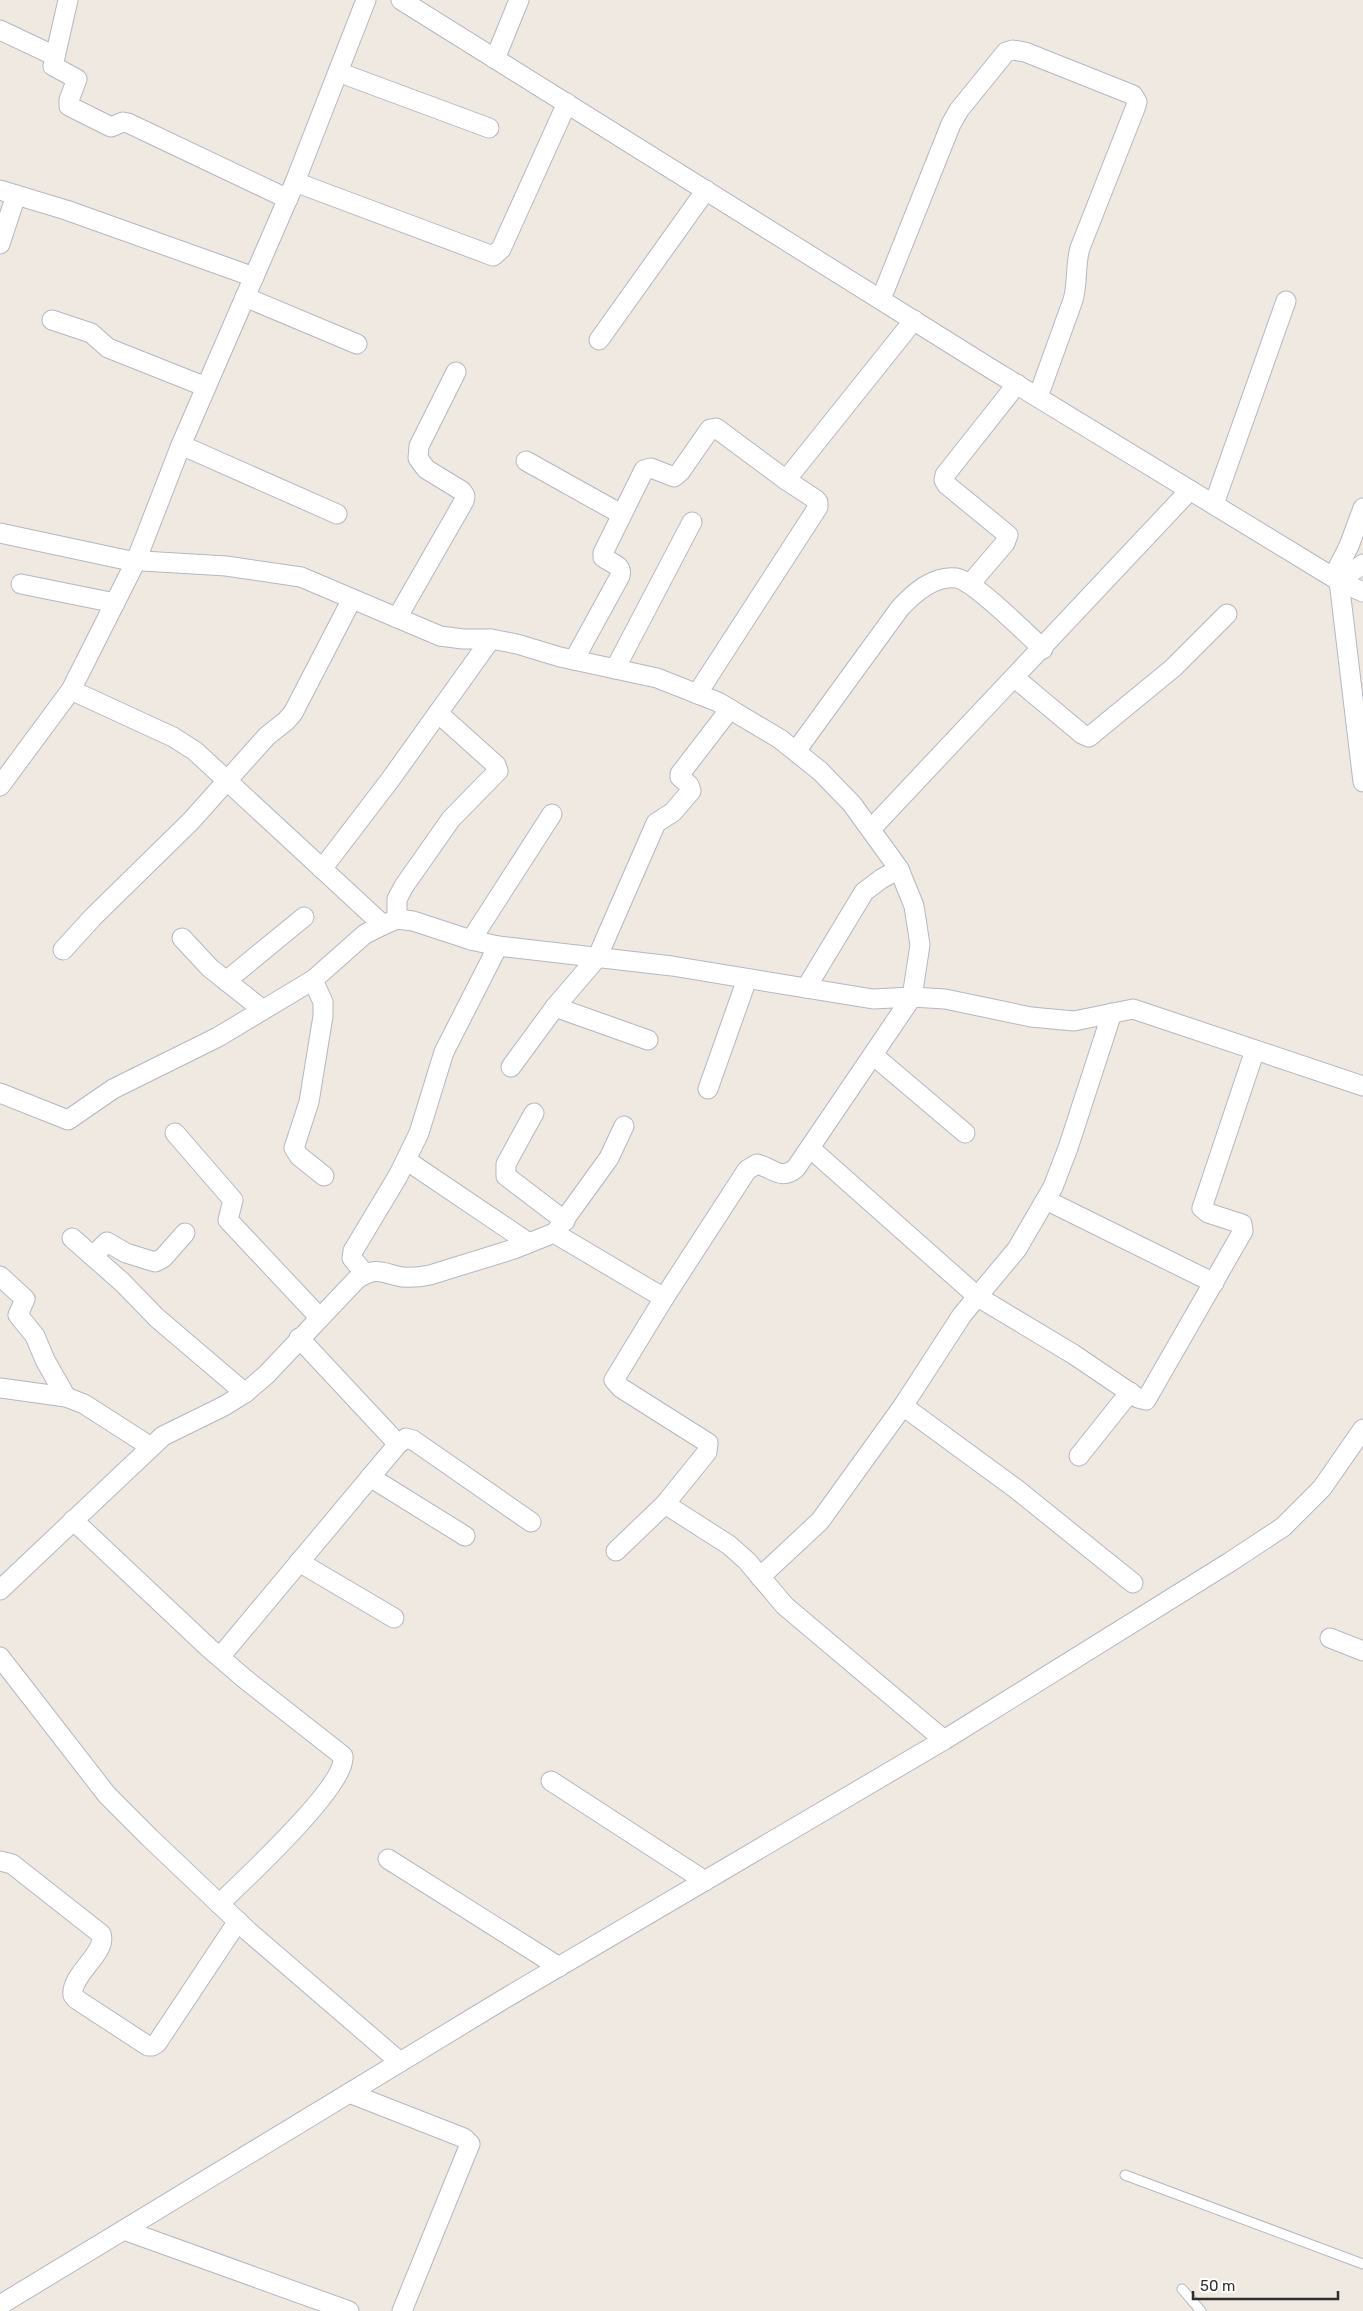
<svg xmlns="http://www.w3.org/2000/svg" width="1363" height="2311" font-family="Rubik,sans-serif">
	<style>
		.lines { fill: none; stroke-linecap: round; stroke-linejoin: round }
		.lane-casing { stroke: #b4b7c1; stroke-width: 11 }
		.street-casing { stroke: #b4b7c1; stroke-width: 21 }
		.lane { stroke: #fff; stroke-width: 9 }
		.street { stroke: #fff; stroke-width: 19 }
	</style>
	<rect width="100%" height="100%" fill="#efe9e1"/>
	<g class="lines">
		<!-- lane casing -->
		<g class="lane-casing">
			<g id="lane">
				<path d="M1125 2175 1363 2264"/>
				<path d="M1182 2289 1201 2311"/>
			</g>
		</g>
		<!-- street casing -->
		<g class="street-casing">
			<g id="street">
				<path d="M68 0 53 66 77 79 69 100V106L111 127 123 122 128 123 288 199"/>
				<path d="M401 0 993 370 1339 581 1363 564"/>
				<path d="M0 30 55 56"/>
				<path d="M495 59 519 0"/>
				<path d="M338 72 489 128"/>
				<path d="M295 182 493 256 501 249 567 103"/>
				<path d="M0 190 66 210 254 277"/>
				<path d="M0 244 16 195"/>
				<path d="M245 297 357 344"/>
				<path d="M881 299 951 124 959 110 1006 52 1013 50 1025 52 1133 95 1137 102 1136 106 1080 248C1075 265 1078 283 1073 300L1038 397"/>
				<path d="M52 320 91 333 108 348 206 387"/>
				<path d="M599 340 706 190"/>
				<path d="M181 445 337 514"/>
				<path d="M526 461 621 514"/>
				<path d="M1214 504 1286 301"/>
				<path d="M0 533 126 560 226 566 301 577 440 636 463 639H491L517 644 560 657 657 678 718 702 780 739 820 771 852 804 899 869 914 906 920 945 912 997 796 1168C781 1181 773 1168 757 1164L747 1170 664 1298 554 1233 514 1249 430 1275C421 1277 412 1278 402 1277 382 1273 377 1266 357 1279L266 1375 245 1393 224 1406 163 1436 0 1590"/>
				<path d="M1333 577 1349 546 1363 508"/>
				<path d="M1339 581 1363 782"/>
				<path d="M1339 581 1363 592"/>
				<path d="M21 584 115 603"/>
				<path d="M970 584 1005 543 1008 535 947 485 944 480 945 475 1017 384"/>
				<path d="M397 618 464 501 465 496 462 491 426 469 418 458 419 446 456 372"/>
				<path d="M574 660 620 576C623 564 611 564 603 557V553L644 470 651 468 674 477 680 472 710 429 716 428 786 480"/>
				<path d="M615 669 692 522"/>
				<path d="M1015 678 1082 734 1089 737 1173 668 1227 614"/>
				<path d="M71 690 173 737 195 751 383 925"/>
				<path d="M697 694 818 507V502L815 499 786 480 914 320"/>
				<path d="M796 751 900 608C914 593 934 575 956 578 973 580 1027 634 1043 649"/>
				<path d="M0 786 71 690 136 561 181 445 295 182 366 0"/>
				<path d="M871 829 1190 490"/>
				<path d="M322 869 390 780 491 639"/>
				<path d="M397 919V899L404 886 451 819 498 771 496 765 438 713"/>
				<path d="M182 938 210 968 263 1010"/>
				<path d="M471 940 552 814"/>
				<path d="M63 950 93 917 191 821 267 736 286 721 293 713 352 599"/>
				<path d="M313 980 323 1002V1016L309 1102 294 1148 299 1156 324 1176"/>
				<path d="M226 981 304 917"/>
				<path d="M806 988 864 892 881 879 899 869"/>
				<path d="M555 1007 648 1040"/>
				<path d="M873 1055 965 1133"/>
				<path d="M511 1067 555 1007 597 958 656 823 673 812 691 791 689 785 680 777V774L730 709"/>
				<path d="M708 1089 747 979"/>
				<path d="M0 1093 68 1120 113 1089 218 1037 313 980 365 934 383 925 397 919 413 921 471 940 498 946 672 966 873 999 912 997 945 999 1031 1017 1074 1021 1133 1009 1363 1086"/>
				<path d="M534 1113 506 1164V1176L565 1221"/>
				<path d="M175 1133 233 1200 228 1220 320 1318"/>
				<path d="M810 1148 978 1297 1073 1354 1138 1398 1146 1400 1243 1231 1242 1224 1208 1213 1202 1208 1255 1050"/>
				<path d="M406 1160 529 1243"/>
				<path d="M1046 1200 1214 1283"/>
				<path d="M557 1230 609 1158 624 1126"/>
				<path d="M72 1238 122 1282 157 1318 245 1393"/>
				<path d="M93 1256 107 1242 126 1253 155 1262 163 1258 185 1233"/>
				<path d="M365 1274 352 1258 353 1251 398 1176 419 1133 444 1052 498 946"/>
				<path d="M0 1276 25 1299 18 1315 35 1336 45 1360 66 1397"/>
				<path d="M664 1298 614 1380 621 1388 708 1443 707 1452 665 1504 729 1545 747 1561 785 1606 944 1740"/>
				<path d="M0 1388 66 1397 84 1404 151 1447"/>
				<path d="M903 1406 1015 1488 1133 1583"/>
				<path d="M398 1444 406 1438 413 1440 531 1522"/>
				<path d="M1079 1456 1130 1392"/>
				<path d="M370 1477 465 1536"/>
				<path d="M73 1520 209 1648 245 1679 343 1756C347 1785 243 1881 219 1904"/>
				<path d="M616 1551 665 1504"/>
				<path d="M299 1562 394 1618"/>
				<path d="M760 1577 820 1521 903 1406 962 1315 1017 1249 1053 1187 1068 1148 1112 1013"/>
				<path d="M1330 1638 1363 1651"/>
				<path d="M0 1657 107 1795 150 1838 249 1932 400 2062"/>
				<path d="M220 1657 398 1444 299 1338"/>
				<path d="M551 1781 705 1881"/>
				<path d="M388 1859 559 1967"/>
				<path d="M0 1861 12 1864 101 1934C108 1952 70 1975 73 1995L76 1999 148 2046H152L157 2043 238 1921"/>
				<path d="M349 2093 464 2138 470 2144 402 2311"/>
				<path d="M124 2230 349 2311"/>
				<path d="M0 2305 504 1999 944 1740 1230 1562 1283 1527 1322 1488 1363 1429"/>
			</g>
		</g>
		<!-- lane -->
		<use href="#lane" class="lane"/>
		<!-- street -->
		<use href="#street" class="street"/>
	</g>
	<!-- scale -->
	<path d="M1193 2291v8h145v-8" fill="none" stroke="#2e2e2e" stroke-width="2.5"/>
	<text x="1200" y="2291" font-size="15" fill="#2e2e2e" stroke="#ffffff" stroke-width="4" paint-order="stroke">50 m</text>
</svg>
